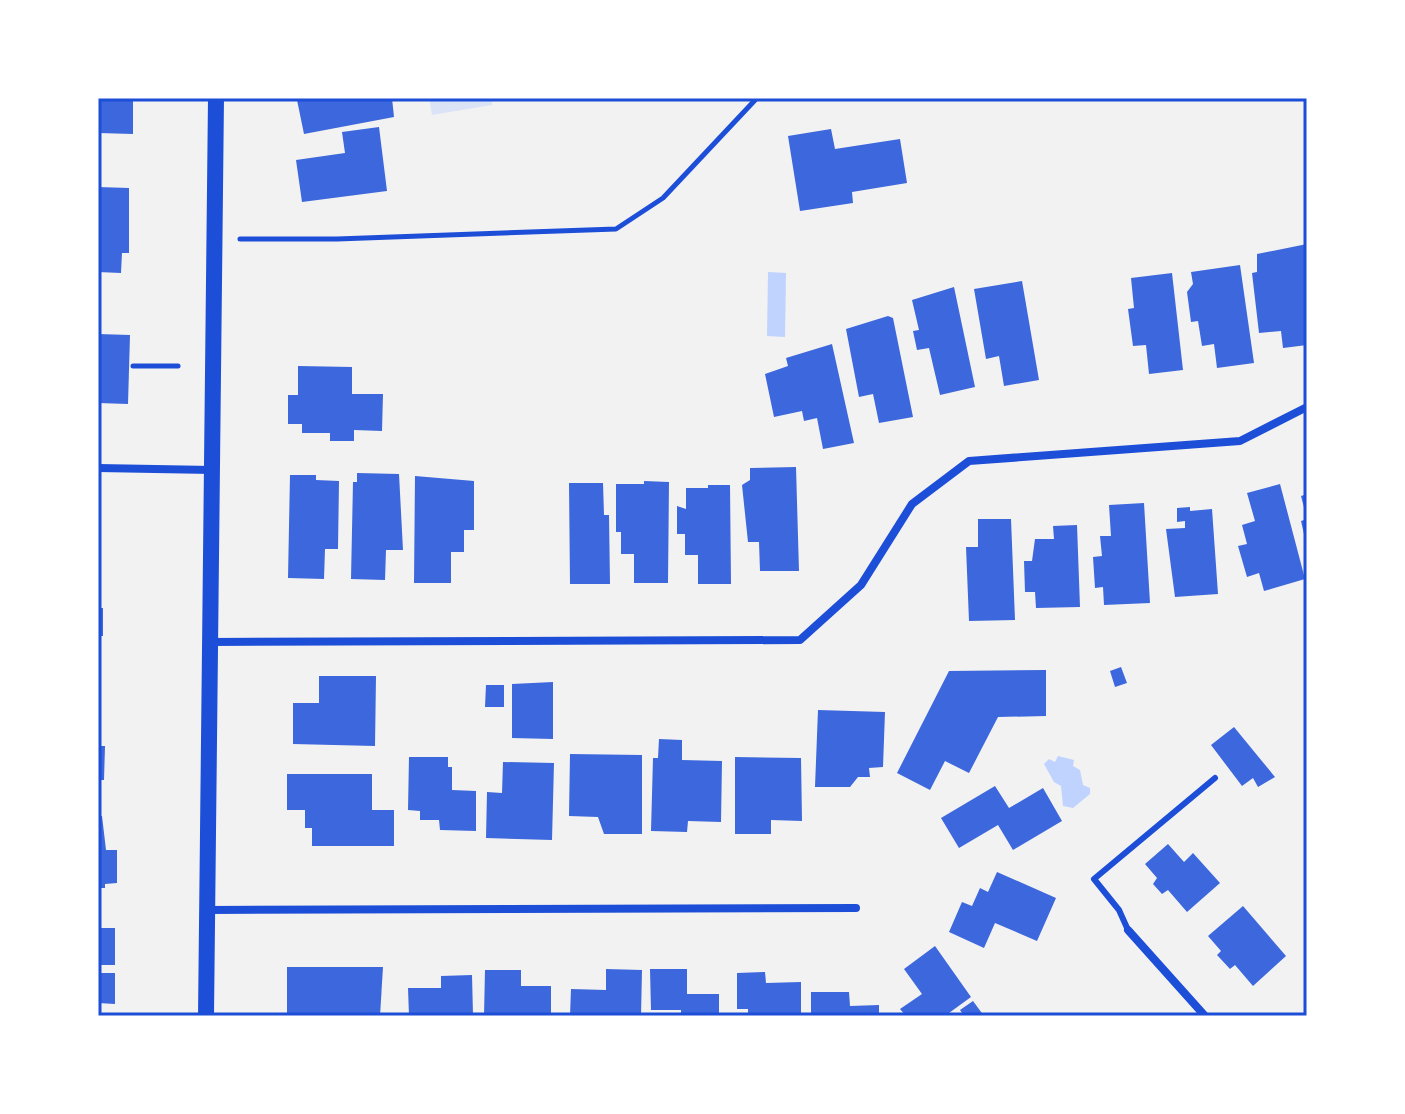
<svg xmlns="http://www.w3.org/2000/svg" width="1405" height="1114" font-family="'PT Sans Narrow',sans-serif">
	<style>
		.green { fill: #dbe4f7 }
		.water { fill: #bfd3fe }
		.building { fill: #3d67dc }
		.lines { fill: none; stroke-linecap: round; stroke-linejoin: round }
		.path { stroke: #1d4ed8; stroke-width: 5 }
		.service { stroke: #1d4ed8; stroke-width: 6 }
		.minor { stroke: #1d4ed8; stroke-width: 8 }
		.secondary { stroke: #1d4ed8; stroke-width: 16 }
		.neatline { fill: none; stroke: #1d4ed8; stroke-width: 3 }
	</style>
	<rect width="100%" height="100%" fill="#f2f2f2"/>
	<!-- green -->
	<path class="green" d="M429 98H492V105L432 115Z"/>
	<!-- water -->
	<g class="water">
		<path d="M768 272 786 273 785 337 767 336Z"/>
		<path d="M1058 756 1074 760 1073 766 1080 770 1083 785 1090 788V794L1073 808 1063 806 1061 786 1054 782 1044 764 1049 759 1055 762Z"/>
	</g>
	<!-- building -->
	<g class="building">
		<path d="M98 98H133V134L98 133Z"/>
		<path d="M302 98H392L394 117 304 134 297 100Z"/>
		<path d="M379 127 387 191 302 202 296 160 345 153 342 132Z"/>
		<path d="M831 129 835 149 900 139 907 183 852 192 853 203 800 211 788 136Z"/>
		<path d="M98 187 129 188V253H122L121 273 98 272Z"/>
		<path d="M1307 244V345L1283 348 1281 331 1259 333 1252 273 1257 272V254Z"/>
		<path d="M1240 265 1254 363 1217 368 1214 344 1202 346 1198 321 1191 322 1187 292 1193 284 1191 272Z"/>
		<path d="M1172 273 1183 370 1149 374 1146 345 1133 346 1128 309 1134 308 1131 278Z"/>
		<path d="M1022 281 1039 380 1004 386 999 356 986 359 974 289Z"/>
		<path d="M954 287 975 387 940 395 929 348 917 350 913 331 919 330 912 300Z"/>
		<path d="M888 316 893 318 913 417 879 423 873 394 859 397 846 329Z"/>
		<path d="M98 334 130 335 128 404 98 403Z"/>
		<path d="M832 344 854 443 823 449 817 418 804 421 802 411 774 417 765 374 788 366 786 358Z"/>
		<path d="M298 366 352 367V394H383L382 431 354 430V441H330V433H302V424H288V395H298Z"/>
		<path d="M796 467 799 571H760L759 542H748L742 485 750 480V468Z"/>
		<path d="M357 473 399 474 403 550H386L385 580 351 579 353 482H357Z"/>
		<path d="M290 475H316V480L339 481 338 549H325L324 579 288 578Z"/>
		<path d="M415 476 474 481V530H464V552H451V583H414Z"/>
		<path d="M644 481 669 482 668 583H634V554H621V532H616V484H644Z"/>
		<path d="M569 483H603L604 515H609L610 584H570Z"/>
		<path d="M1280 484 1305 579 1264 591 1259 573 1247 577 1238 546 1247 544 1242 525 1255 521 1247 493Z"/>
		<path d="M708 485H730L731 584H698V555H685V534H677V506L686 509V488H708Z"/>
		<path d="M1307 494V515H1306L1301 496Z"/>
		<path d="M1144 503 1150 603 1104 605 1103 587 1095 588 1093 557 1102 556 1100 536H1111L1109 505Z"/>
		<path d="M1190 507V511L1212 509 1218 594 1175 597 1166 529 1185 528V521L1177 522V508Z"/>
		<path d="M978 519H1011L1015 620 969 621 966 547H978Z"/>
		<path d="M1307 519V543H1306L1301 521Z"/>
		<path d="M1077 525 1080 607 1036 608 1035 592H1025L1024 561H1032L1035 539H1054L1053 526Z"/>
		<rect x="98" y="608" width="5" height="28"/>
		<path d="M1121 667 1127 683 1115 687 1110 671Z"/>
		<path d="M1046 670V716L998 717 969 773 945 761 930 790 897 773 949 671Z"/>
		<path d="M319 676H376L375 746 293 744V703H319Z"/>
		<path d="M553 682V739L512 738V684Z"/>
		<path d="M486 685H504V707H485Z"/>
		<path d="M818 710 885 712 883 767 869 768 870 777H858L850 787H815Z"/>
		<path d="M1234 727 1275 777 1258 787 1253 778 1242 786 1211 745Z"/>
		<path d="M659 739 682 740V760L722 761 721 822 688 821 687 832 651 831 653 758H658Z"/>
		<path d="M98 746H105L104 780H98Z"/>
		<path d="M570 754 642 755V834H604L598 817 569 816Z"/>
		<path d="M409 757H448V767H452V790L476 791V831L440 830 439 820H420V811L408 810Z"/>
		<path d="M735 757 801 758 802 821 771 820V834H735Z"/>
		<path d="M503 762 554 763 552 840 486 838 487 792 502 793Z"/>
		<path d="M287 774H372V810H394V846H312V828H305V810H287Z"/>
		<path d="M995 786 1009 808 1043 788 1062 821 1013 850 998 825 959 848 941 818Z"/>
		<path d="M98 816H102L106 850H117V883L105 884V888H98Z"/>
		<path d="M1168 844 1184 862 1193 853 1220 883 1187 912 1168 890 1162 894 1153 884 1157 878 1145 864Z"/>
		<path d="M997 872 1056 898 1037 941 995 923 984 948 949 932 962 902 972 906 980 888 988 892Z"/>
		<path d="M1243 906 1286 956 1253 986 1235 965 1230 969 1217 955 1221 951 1208 936Z"/>
		<rect x="98" y="928" width="17" height="37"/>
		<path d="M935 946 971 997 949 1013 951 1016H906L900 1009 922 994 904 969Z"/>
		<path d="M287 967H383L380 1016H287Z"/>
		<path d="M606 969 642 970 641 1016H570L571 989 606 990Z"/>
		<path d="M650 969H687V994H719V1016H681V1010H651Z"/>
		<path d="M485 970H521V986H551V1016H484Z"/>
		<path d="M765 972 766 983 801 982V1016H748V1009H737V973Z"/>
		<path d="M98 973H115V1004L98 1003Z"/>
		<path d="M472 975 473 1015 409 1016 408 988H441V976Z"/>
		<path d="M811 992H849L850 1006 879 1005V1016H811Z"/>
		<path d="M973 1001 984 1016H964L960 1010Z"/>
	</g>
	<g class="lines">
		<!-- path -->
		<g class="path">
			<path d="M240 239H337L616 229 663 198 757 98"/>
			<path d="M133 366H178"/>
		</g>
		<!-- service -->
		<path class="service" d="M1128 930 1119 910 1094 879 1215 778"/>
		<!-- minor -->
		<g class="minor">
			<path d="M98 468 212 470"/>
			<path d="M209 642 800 640 861 585 912 504 969 461 1240 441 1307 407"/>
			<path d="M207 910 856 908"/>
			<path d="M1128 930 1205 1016"/>
		</g>
		<!-- secondary -->
		<path class="secondary" d="M206 1016 216 98"/>
	</g>
	<!-- border -->
	<rect width="1405" height="1114" fill="none" stroke="#ffffff" stroke-width="200"/>
	<rect x="100" y="100" width="1205" height="914" class="neatline"/>
</svg>
